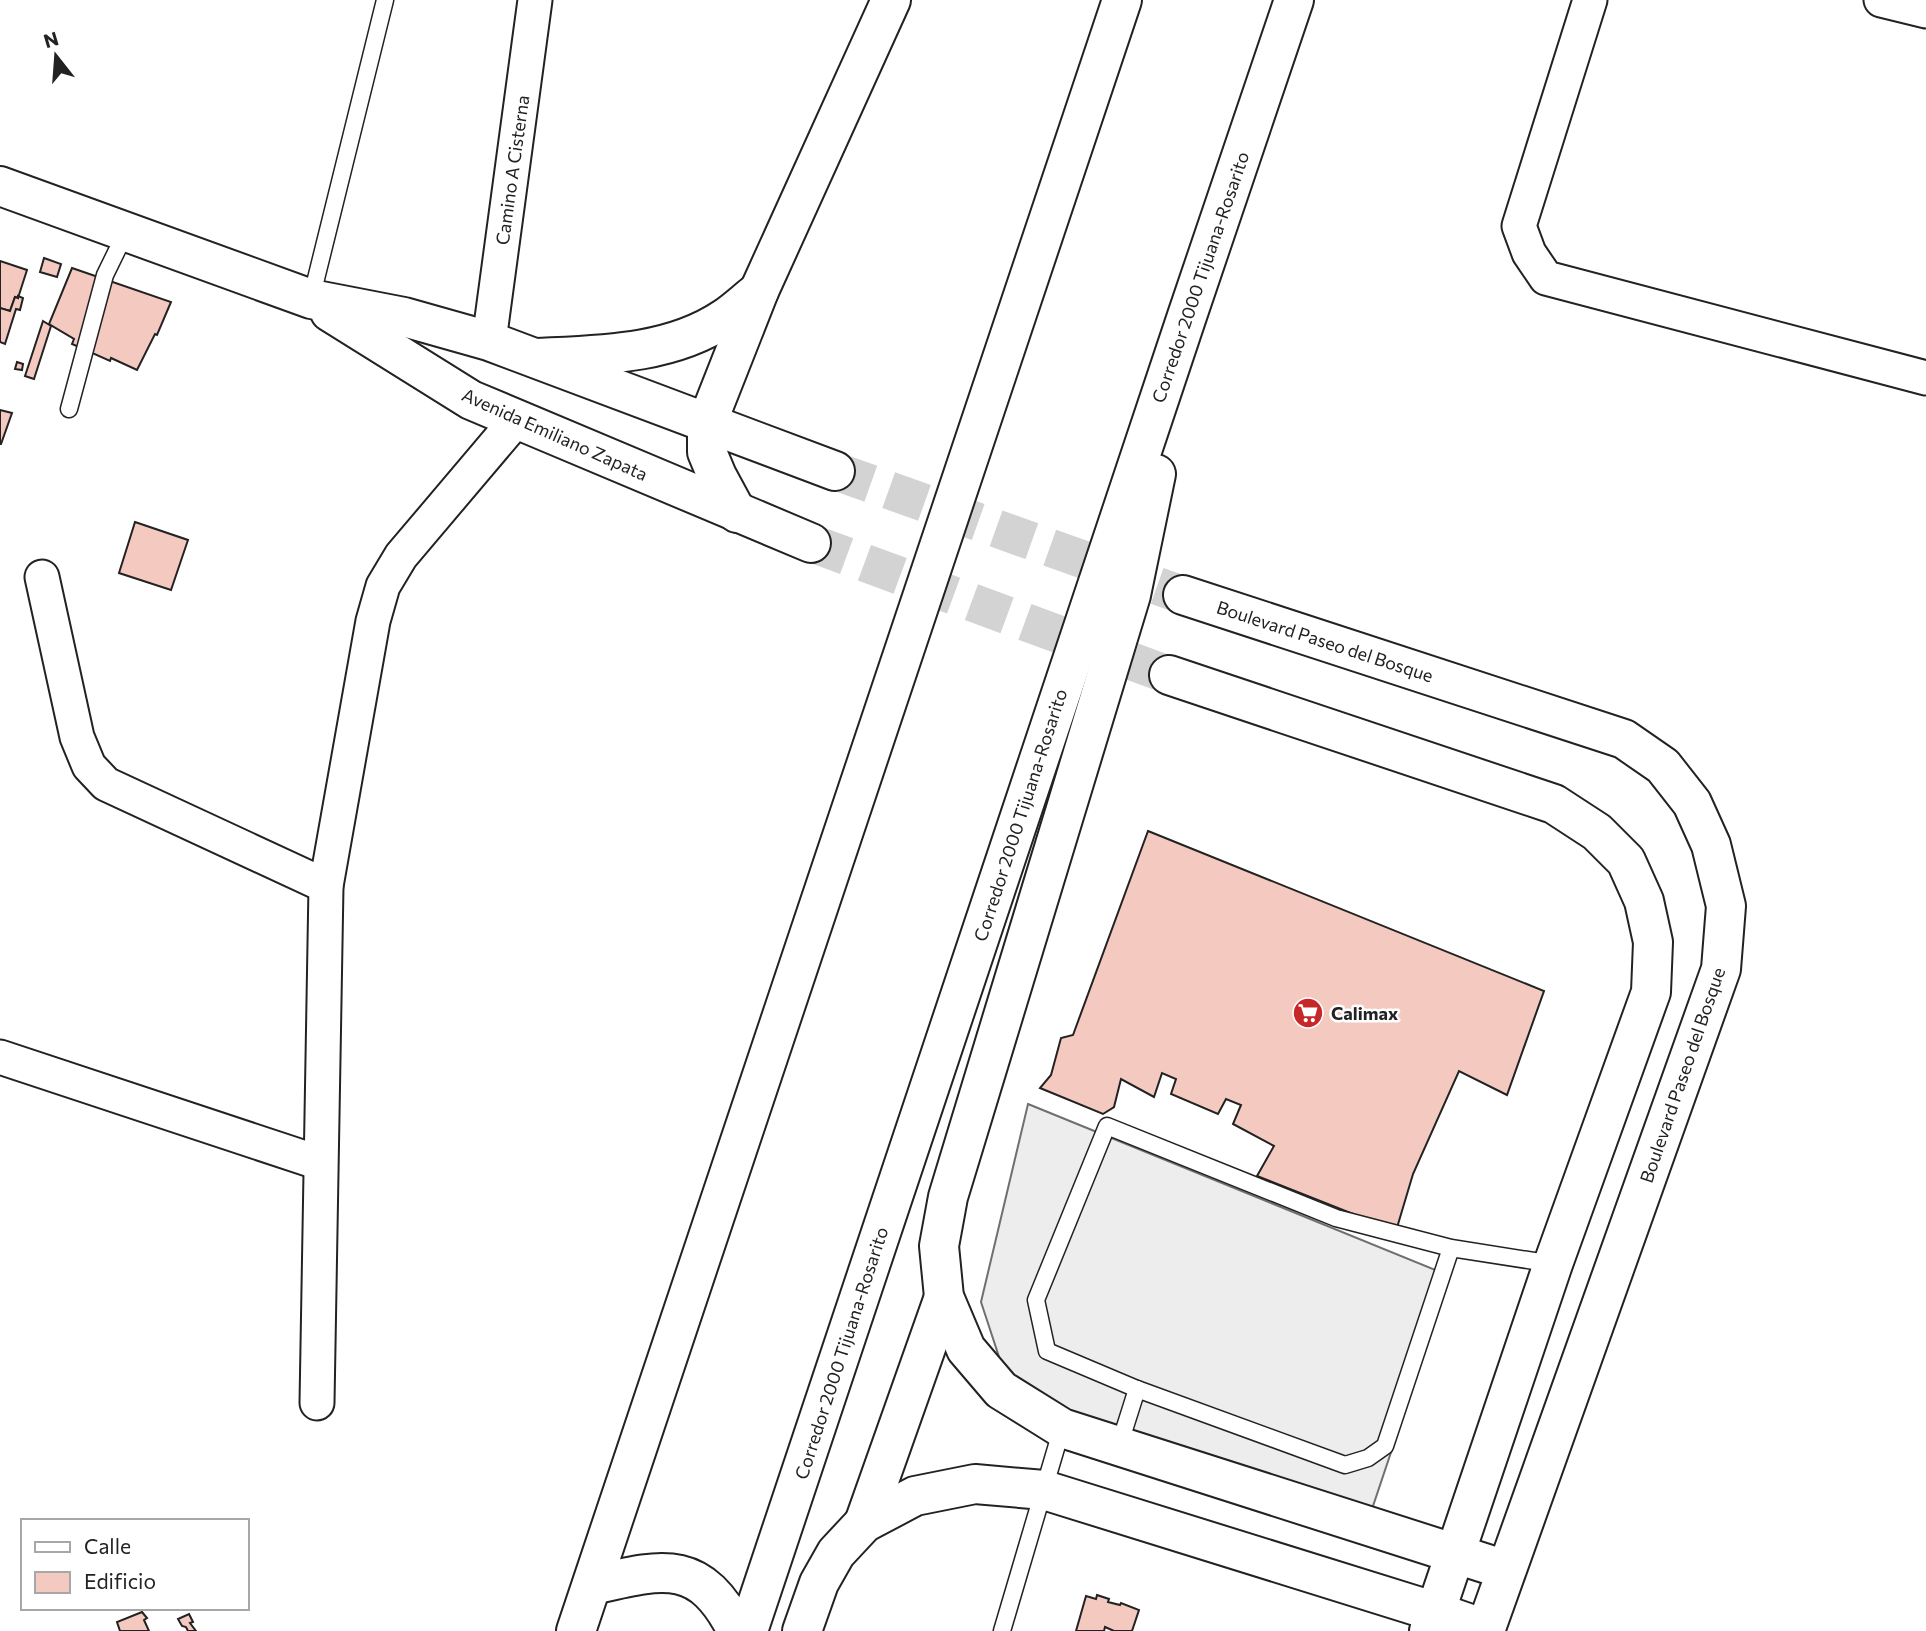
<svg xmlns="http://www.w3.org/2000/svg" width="1926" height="1631" font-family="Commissioner,sans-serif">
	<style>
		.parking { fill: #ededed; stroke: #6f6f6f; stroke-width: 2 }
		.building { fill: #f3c9c0; stroke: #222; stroke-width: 2 }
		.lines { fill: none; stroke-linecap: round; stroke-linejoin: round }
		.secondary-tunnel { stroke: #d3d3d3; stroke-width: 38; stroke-dasharray: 38 19; stroke-linecap: butt }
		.lane-casing { stroke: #222; stroke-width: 19 }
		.street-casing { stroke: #222; stroke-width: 37 }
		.secondary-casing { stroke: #222; stroke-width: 42 }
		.highway-casing { stroke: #222; stroke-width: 42 }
		.lane { stroke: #fff; stroke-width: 16 }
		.street { stroke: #fff; stroke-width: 33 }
		.secondary { stroke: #fff; stroke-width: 38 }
		.highway { stroke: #fff; stroke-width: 38 }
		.labels { text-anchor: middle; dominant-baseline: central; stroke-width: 5; stroke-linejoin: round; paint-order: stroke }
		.street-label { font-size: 18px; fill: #222; stroke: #fff }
		.poi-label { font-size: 18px; font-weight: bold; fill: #222; stroke: #fff; text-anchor: start }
	</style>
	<rect width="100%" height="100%" fill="#fff"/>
	<!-- parking -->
	<path class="parking" d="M1028 1104 1450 1276 1372 1509 1092 1424 1004 1372 981 1302Z"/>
	<!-- building -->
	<g class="building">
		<path d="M44 258 61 264 57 277 40 272Z"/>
		<path d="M0 261 27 270 18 298 15 297 10 311 0 308Z"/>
		<path d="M72 268 171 302 157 335 155 334 137 370 111 358 110 361 72 344 74 339 49 324Z"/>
		<path d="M18 296 23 298 20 310 16 309 5 344 0 342V308L10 311 15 297 18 298Z"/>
		<path d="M43 321 51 326 34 379 25 376Z"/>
		<path d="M17 362 23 364 22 370 15 369Z"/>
		<path d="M0 410 12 413 1 444H0Z"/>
		<path d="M135 522 188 540 171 590 119 573Z"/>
		<path d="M1148 831 1544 991 1507 1095 1459 1071 1413 1174 1396 1231 1257 1176 1274 1146 1233 1124 1241 1105 1226 1099 1218 1114 1171 1094 1176 1079 1162 1073 1154 1097 1121 1079 1114 1107 1103 1114 1040 1088 1051 1075 1061 1038 1073 1035Z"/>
		<path d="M1097 1595 1109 1599 1108 1602 1120 1605 1121 1603 1139 1610 1132 1631H1114L1105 1627 1104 1631H1076L1086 1596 1096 1599Z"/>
		<path d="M142 1612 147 1618 144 1620 149 1631H120L117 1622Z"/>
		<path d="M189 1614 193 1622 190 1623 196 1631H188L186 1627 182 1626 178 1619Z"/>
	</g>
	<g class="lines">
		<!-- secondary-tunnel -->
		<g class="secondary-tunnel">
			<path d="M835 471 1183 595"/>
			<path d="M811 543 1169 675"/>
		</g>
		<!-- lane casing -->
		<g class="lane-casing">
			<g id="lane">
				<path d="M311 299 385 0"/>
				<path d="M69 409 105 275 126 232"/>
				<path d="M1451 1248 1336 1218 1107 1126 1036 1300 1047 1351 1137 1389 1345 1465 1368 1458 1385 1446 1451 1248 1553 1264"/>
				<path d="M1119 1446 1137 1389"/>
				<path d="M1002 1631 1062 1428"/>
			</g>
		</g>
		<!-- street casing -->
		<g class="street-casing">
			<g id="street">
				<path d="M1590 0 1519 226 1529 253 1546 278 1926 378"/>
				<path d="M1881 0 1926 11"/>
				<path d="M489 341 535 0"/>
				<path d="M42 577 77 737 89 766 106 784 326 886"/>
				<path d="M0 1057 320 1163"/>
				<path d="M317 1403 326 886 373 621 383 586 401 556 517 419"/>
			</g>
		</g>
		<!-- secondary casing -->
		<g class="secondary-casing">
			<g id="secondary">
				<path d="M0 186 311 299 404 317 489 341 835 471"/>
				<path d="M330 312 471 400 811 543"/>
				<path d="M1183 595 1624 739 1663 766 1692 803 1711 845 1726 906 1721 969 1485 1631"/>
				<path d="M1169 675 1554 804 1597 832 1626 861 1644 901 1653 942 1651 992 1553 1264 1429 1631"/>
			</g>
		</g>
		<!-- highway casing -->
		<g class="highway-casing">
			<g id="highway">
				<path d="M536 358C599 355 670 355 725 318 737 310 747 300 759 291"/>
				<path d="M1156 474 1131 595 948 1197 939 1246 944 1297 966 1349 1001 1390 1062 1428 1506 1570"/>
				<path d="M737 513 717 476 707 452V423L759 291 891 0"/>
				<path d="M864 1523 944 1297"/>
				<path d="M592 1585C662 1569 700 1557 737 1631"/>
				<path d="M576 1631 1122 0"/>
				<path d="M748 1631 1187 316 1294 0"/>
				<path d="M802 1631 819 1583 836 1553 864 1523 915 1496 975 1484 1044 1490 1436 1612 1485 1629"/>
			</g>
		</g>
		<!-- lane -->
		<use href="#lane" class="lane"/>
		<!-- street -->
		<use href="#street" class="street"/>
		<!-- secondary -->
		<use href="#secondary" class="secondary"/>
		<!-- highway -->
		<use href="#highway" class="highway"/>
	</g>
	<!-- icons -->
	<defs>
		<g id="supermarket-disc" transform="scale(1.575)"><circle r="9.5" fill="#c62828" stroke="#fff"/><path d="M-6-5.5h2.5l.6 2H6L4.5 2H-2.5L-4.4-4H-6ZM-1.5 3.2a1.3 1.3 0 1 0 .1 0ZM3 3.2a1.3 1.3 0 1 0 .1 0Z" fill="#fff"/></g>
	</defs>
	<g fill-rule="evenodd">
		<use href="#supermarket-disc" x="1308" y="1013"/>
	</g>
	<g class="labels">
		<!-- street labels -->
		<g class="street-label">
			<text transform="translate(512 170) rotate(-82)">Camino A Cisterna</text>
			<text transform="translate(1200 277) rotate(-71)">Corredor 2000 Tijuana-Rosarito</text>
			<text transform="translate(555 434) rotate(24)">Avenida Emiliano Zapata</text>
			<text transform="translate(1325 641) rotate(18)">Boulevard Paseo del Bosque</text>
			<text transform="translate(1020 815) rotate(-72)">Corredor 2000 Tijuana-Rosarito</text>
			<text transform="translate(1682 1075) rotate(-71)">Boulevard Paseo del Bosque</text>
			<text transform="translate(841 1353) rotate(-72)">Corredor 2000 Tijuana-Rosarito</text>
		</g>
		<!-- poi labels -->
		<g class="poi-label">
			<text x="1331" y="1013">Calimax</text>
		</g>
	</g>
	<!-- legend -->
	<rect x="21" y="1519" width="228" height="91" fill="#ffffff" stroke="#a7a7a7" stroke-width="2"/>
	<rect x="35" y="1542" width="35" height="10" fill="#ffffff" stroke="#a7a7a7" stroke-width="2"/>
	<text x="84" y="1554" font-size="21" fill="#222222">Calle</text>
	<rect x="35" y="1572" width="35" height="21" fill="#f3c9c0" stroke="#a7a7a7" stroke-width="2"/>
	<text x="84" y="1589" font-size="21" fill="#222222">Edificio</text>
	<!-- north arrow -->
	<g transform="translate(56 56) rotate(343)" stroke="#ffffff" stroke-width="5" paint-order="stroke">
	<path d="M0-5L12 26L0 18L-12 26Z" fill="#222222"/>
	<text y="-10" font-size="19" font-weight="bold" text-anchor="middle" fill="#222222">N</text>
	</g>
</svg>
